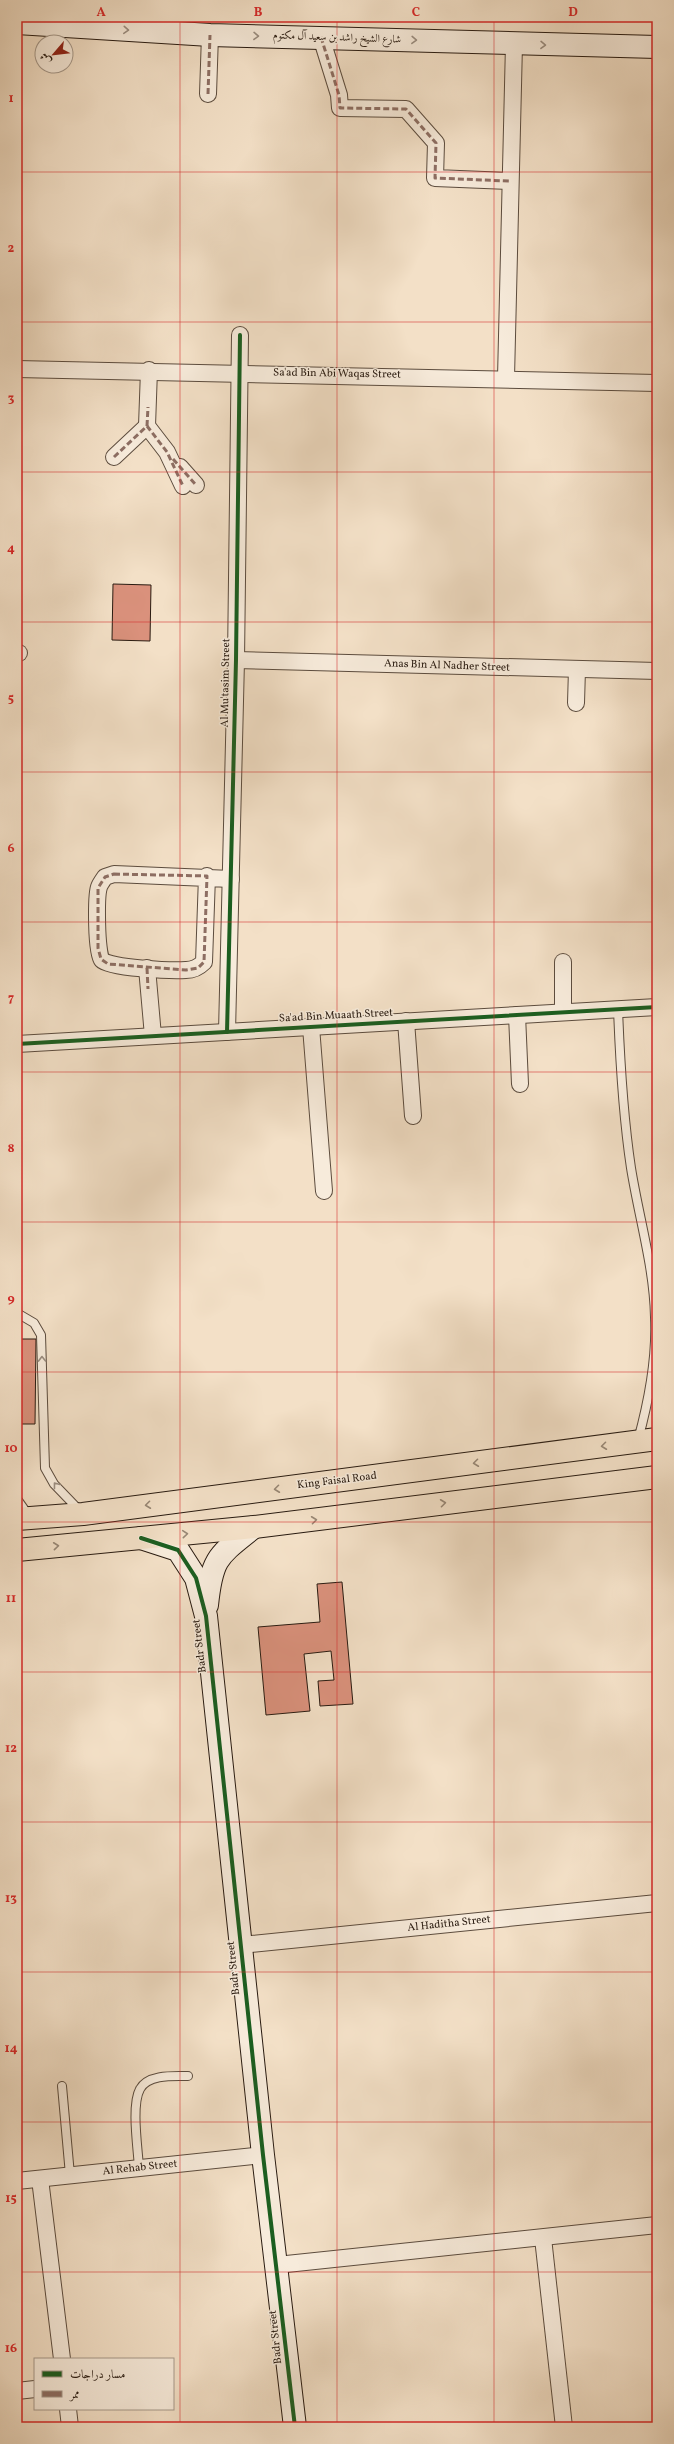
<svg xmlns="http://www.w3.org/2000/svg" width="674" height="2444" font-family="Vollkorn,Amiri,serif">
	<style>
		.building { fill: #da917c; stroke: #291b11 }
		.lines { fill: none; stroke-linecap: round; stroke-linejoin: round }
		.lane-casing { stroke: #5c4c3e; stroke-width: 10 }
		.street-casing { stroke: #5c4c3e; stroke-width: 18 }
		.secondary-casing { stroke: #291b11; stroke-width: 24 }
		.primary-casing { stroke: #291b11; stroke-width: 24 }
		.lane { stroke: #f7ebdb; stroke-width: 8 }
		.street { stroke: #f7ebdb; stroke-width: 16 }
		.secondary { stroke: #f7ebdb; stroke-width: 22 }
		.primary { stroke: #f3e0c7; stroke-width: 22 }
		.quiet { stroke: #8d6e63; stroke-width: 3; stroke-dasharray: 6 3; stroke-linecap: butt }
		.cycleway-casing { stroke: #f7ebdb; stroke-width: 6 }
		.cycleway { stroke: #1b5e20; stroke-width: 4 }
		.oneway { stroke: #9a8d80 }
		.oneway2 { stroke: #988775 }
		.grid { fill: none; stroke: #d62828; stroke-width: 1; stroke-opacity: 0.55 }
		.labels { text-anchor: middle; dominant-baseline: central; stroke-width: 3; stroke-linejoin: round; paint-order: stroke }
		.street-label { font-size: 11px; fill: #291b11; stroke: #f7ebdb }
		.neatline { fill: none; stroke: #d62828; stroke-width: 1.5 }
		.grid-label { font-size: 13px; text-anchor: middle; font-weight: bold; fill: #d62828 }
	</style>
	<rect width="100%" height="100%" fill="#f3e0c7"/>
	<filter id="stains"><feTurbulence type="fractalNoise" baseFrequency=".005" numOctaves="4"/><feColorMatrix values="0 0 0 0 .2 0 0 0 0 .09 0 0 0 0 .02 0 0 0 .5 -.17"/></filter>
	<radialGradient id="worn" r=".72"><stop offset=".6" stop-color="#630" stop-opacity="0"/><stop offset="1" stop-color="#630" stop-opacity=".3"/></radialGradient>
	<!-- building -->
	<g class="building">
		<path d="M113 584 151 585 150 641 112 640Z"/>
		<path d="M17 1339H36L35 1424H17Z"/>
		<path d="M342 1582 353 1704 320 1706 318 1681 334 1680 331 1651 304 1654 310 1711 266 1715 258 1627 320 1622 317 1584Z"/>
	</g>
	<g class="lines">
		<!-- lane casing -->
		<g class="lane-casing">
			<g id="lane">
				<path d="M618 1009C620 1062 623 1115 631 1168 639 1218 654 1267 655 1317 657 1359 649 1400 638 1440"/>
				<path d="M17 1313 34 1323 41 1335 45 1468 54 1484 81 1512"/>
				<path d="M17 1499 29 1516"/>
				<path d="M62 2086 70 2175"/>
				<path d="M139 2168C138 2149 131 2105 140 2089 148 2074 174 2076 188 2076"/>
			</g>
		</g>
		<!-- street casing -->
		<g class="street-casing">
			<g id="street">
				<path d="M321 37 339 95 340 108 406 109 436 143 435 178 509 181"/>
				<path d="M208 94 210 35"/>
				<path d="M17 369 657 383"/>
				<path d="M506 378 514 44"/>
				<path d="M147 426 149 370"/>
				<path d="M114 457 147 426 167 452 183 486"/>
				<path d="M180 467 196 485"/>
				<path d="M17 653H19"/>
				<path d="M236 660 657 671"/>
				<path d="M576 703 577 669"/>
				<path d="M207 876 204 962C199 967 194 970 186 970 172 971 109 968 102 960 96 953 96 896 99 887 100 884 103 880 105 877L114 874 231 879"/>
				<path d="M563 962V1012"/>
				<path d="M147 968 153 1036"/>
				<path d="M517 1015 520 1084"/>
				<path d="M406 1021 413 1116"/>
				<path d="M311 1027 324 1191"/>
				<path d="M227 1032 236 660 240 335"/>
				<path d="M17 1044 657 1007"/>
				<path d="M241 1945 657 1903"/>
				<path d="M40 2179 62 2359"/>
				<path d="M17 2181 263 2155"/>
				<path d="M543 2238 564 2427"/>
				<path d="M277 2265 657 2225"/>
				<path d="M17 2391 35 2389"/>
				<path d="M68 2409 70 2427"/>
			</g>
		</g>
		<!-- secondary casing -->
		<g class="secondary-casing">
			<g id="secondary">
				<path d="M17 23 210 35 657 47"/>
				<path d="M141 1538 178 1550 196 1578 206 1616 263 2155 295 2427"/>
				<path d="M207 1605C212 1557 218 1556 254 1527"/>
			</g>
		</g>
		<!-- primary casing -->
		<g class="primary-casing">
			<g id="primary">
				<path d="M17 1519 83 1514 657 1439"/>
				<path d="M17 1550 254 1527 657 1477"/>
			</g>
		</g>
		<!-- lane -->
		<use href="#lane" class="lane"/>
		<!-- street -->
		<use href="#street" class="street"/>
		<!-- secondary -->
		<use href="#secondary" class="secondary"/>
		<!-- primary -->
		<use href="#primary" class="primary"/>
		<!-- quiet -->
		<g class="quiet">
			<path d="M321 37 339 95 340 108 406 109 436 143 435 178 509 181"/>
			<path d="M208 94 210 35"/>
			<path d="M147 426 148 407"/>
			<path d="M114 457 147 426 167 452 183 486"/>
			<path d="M173 459 196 485"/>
			<path d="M17 653H19"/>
			<path d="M114 874 207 876 204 962 198 968 186 970 108 964 101 959 98 948V888L105 877Z"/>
			<path d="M147 968 148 989"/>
		</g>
		<!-- cycleway casing -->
		<g class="cycleway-casing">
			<g id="cycleway">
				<path d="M227 1032 236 660 240 335"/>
				<path d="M17 1044 657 1007"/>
				<path d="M141 1538 178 1550 196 1578 206 1616 263 2155 295 2427"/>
			</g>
		</g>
		<!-- cycleway -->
		<use href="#cycleway" class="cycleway"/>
	</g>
	<!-- one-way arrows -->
	<defs><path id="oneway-chevron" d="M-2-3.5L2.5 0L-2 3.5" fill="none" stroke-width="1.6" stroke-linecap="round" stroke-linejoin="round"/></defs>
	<g class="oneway">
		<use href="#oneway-chevron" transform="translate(126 30) rotate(4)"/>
		<use href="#oneway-chevron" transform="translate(256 36) rotate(1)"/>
		<use href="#oneway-chevron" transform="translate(414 40) rotate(2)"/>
		<use href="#oneway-chevron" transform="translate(543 45) rotate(1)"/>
		<use href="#oneway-chevron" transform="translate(42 1359) rotate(-91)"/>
		<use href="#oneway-chevron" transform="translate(56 1485) rotate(-128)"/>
	</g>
	<g class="oneway2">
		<use href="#oneway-chevron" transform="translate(604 1446) rotate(173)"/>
		<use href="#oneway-chevron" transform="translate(476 1463) rotate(173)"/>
		<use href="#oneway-chevron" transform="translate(277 1489) rotate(173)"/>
		<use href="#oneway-chevron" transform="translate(443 1503) rotate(-7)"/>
		<use href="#oneway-chevron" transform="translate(148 1505) rotate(173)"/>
		<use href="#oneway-chevron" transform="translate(314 1520) rotate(-7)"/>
		<use href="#oneway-chevron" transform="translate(185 1534) rotate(-5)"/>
		<use href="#oneway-chevron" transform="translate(56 1546) rotate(-6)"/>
	</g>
	<!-- grid -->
	<path class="grid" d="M180 17V2427M337 17V2427M494 17V2427M17 172H657M17 322H657M17 472H657M17 622H657M17 772H657M17 922H657M17 1072H657M17 1222H657M17 1372H657M17 1522H657M17 1672H657M17 1822H657M17 1972H657M17 2122H657M17 2272H657"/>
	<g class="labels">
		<!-- street labels -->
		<g class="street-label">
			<text transform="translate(337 38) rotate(2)">شارع الشيخ راشد بن سعيد آل مكتوم</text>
			<text transform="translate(337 374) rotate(1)">Sa'ad Bin Abi Waqas Street</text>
			<text transform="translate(447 666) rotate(2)">Anas Bin Al Nadher Street</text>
			<text transform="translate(226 683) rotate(-89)">Al Mu'tasim Street</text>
			<text transform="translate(336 1016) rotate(-3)">Sa'ad Bin Muaath Street</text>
			<text transform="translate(337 1481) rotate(-7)">King Faisal Road</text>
			<text transform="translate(200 1646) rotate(-97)">Badr Street</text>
			<text transform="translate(449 1924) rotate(-6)">Al Haditha Street</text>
			<text transform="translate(234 1968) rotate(-96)">Badr Street</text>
			<text transform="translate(140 2168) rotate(-6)">Al Rehab Street</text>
			<text transform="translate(276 2337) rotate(-96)">Badr Street</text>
		</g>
	</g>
	<!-- margin -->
	<rect width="674" height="2444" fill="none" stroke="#f3e0c7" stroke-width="44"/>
	<!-- legend -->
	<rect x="34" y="2358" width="140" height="52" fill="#f7ebdb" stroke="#a5988a"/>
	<rect x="42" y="2371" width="20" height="6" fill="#1b5e20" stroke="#a5988a"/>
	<text x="70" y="2378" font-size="12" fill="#291b11">مسار دراجات</text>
	<rect x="42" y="2391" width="20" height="6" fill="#8d6e63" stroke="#a5988a"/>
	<text x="70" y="2398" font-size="12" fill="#291b11">ممر</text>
	<!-- north arrow -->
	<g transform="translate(54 54) rotate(242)"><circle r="19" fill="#f7ebdb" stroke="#a5988a"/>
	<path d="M0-3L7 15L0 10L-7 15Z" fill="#8f2418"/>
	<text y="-6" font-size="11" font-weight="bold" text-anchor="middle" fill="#291b11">ش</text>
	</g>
	<rect x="22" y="22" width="630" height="2400" class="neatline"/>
	<g class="grid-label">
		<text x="101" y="16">A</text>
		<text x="258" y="16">B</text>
		<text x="416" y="16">C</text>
		<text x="573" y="16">D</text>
		<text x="11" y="102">1</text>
		<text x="11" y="252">2</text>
		<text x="11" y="402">3</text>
		<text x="11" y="552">4</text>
		<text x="11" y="702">5</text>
		<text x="11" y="852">6</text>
		<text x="11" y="1002">7</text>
		<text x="11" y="1152">8</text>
		<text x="11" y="1302">9</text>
		<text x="11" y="1452">10</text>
		<text x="11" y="1602">11</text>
		<text x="11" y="1752">12</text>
		<text x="11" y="1902">13</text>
		<text x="11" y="2052">14</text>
		<text x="11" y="2202">15</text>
		<text x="11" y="2352">16</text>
	</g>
	<rect width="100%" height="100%" filter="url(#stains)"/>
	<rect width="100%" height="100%" fill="url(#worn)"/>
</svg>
